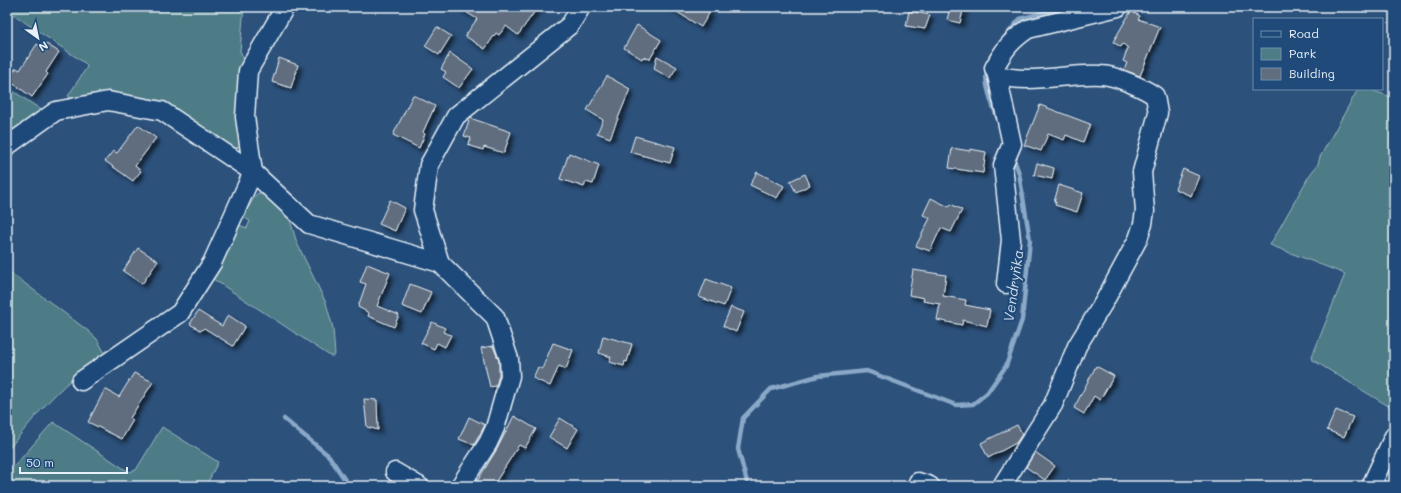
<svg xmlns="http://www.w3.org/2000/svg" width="1401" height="493" font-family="Mali,sans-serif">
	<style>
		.green { fill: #4e7c86; stroke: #9bb6bf }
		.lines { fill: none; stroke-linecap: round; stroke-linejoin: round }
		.stream { stroke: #8aa8c7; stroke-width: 4.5 }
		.building { fill: #5f6d7f; stroke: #e8f1f8; filter: url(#shadow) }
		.minor-casing { stroke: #e8f1f8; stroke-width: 21 }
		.minor { stroke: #1f4a7a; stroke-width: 18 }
		.labels { text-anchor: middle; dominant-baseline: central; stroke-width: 4; stroke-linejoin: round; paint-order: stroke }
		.water-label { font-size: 14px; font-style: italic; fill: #d1dfec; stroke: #1f4a7a }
	</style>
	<defs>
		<filter id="shadow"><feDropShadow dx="3.5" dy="3.5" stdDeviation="2" flood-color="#0009"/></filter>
	</defs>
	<rect width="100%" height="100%" fill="#2c517b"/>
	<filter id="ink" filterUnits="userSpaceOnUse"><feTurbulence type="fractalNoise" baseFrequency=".025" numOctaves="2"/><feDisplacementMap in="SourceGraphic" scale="8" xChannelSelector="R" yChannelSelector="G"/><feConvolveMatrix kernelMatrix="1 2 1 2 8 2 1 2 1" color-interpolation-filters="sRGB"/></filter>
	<g filter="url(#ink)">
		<!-- green -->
		<g class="green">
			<path d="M7 7H244L240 51 244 59 239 93 241 140 239 147 233 149 154 101 72 99 68 96 87 67 86 64 7 10Z"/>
			<path d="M7 87 43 111 7 138Z"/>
			<path d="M1358 89H1368L1394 98V398L1390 407 1311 359 1345 274 1270 245 1309 176 1318 164 1320 157Z"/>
			<path d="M258 193 268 197 289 217 297 243 326 303 333 328 335 355 333 356H330L210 277 239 225 247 228 250 221 243 217 255 196Z"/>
			<path d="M7 270 87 330 97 339 106 355C65 378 36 415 7 451Z"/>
			<path d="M53 422 129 472 136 470 162 427 218 462 206 486H7V476L10 471Z"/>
		</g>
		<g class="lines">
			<!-- stream -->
			<g class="stream">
				<path d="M1005 37 1020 19 1064 7"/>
				<path d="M996 49C977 72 990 98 999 122"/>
				<path d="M284 419 329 456 349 486"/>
				<path d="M750 486 747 482 738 449 743 418 771 389 818 376 867 371 956 405 973 404 987 393 1006 366 1022 320 1030 240 1019 173 1013 157"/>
			</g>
		</g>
		<!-- building -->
		<g class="building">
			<path d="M458 7H538L518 35 506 26 499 35 496 33 485 49 465 36 477 19Z"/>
			<path d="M669 7H702L710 12 701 27Z"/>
			<path d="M950 7H964L960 23 947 20Z"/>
			<path d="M909 11 930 15 925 29 906 26Z"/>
			<path d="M1131 11 1140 16 1138 19 1160 27 1140 76 1124 70 1127 63 1123 61 1128 48 1123 44 1121 47 1113 42Z"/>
			<path d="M637 25 661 40 650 59 643 57 642 59 624 48Z"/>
			<path d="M437 27 451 36 439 55 425 46Z"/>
			<path d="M45 43 59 52 46 72 48 74 32 97 8 80 16 68 20 70 37 44 42 47Z"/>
			<path d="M450 53 473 69 459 88 443 77 446 72 441 69Z"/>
			<path d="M657 56 677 67 670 78 654 69Z"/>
			<path d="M279 58 298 65 291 88 272 82Z"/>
			<path d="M607 76 630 89 610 138 597 133 603 120 587 110Z"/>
			<path d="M413 95 435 106 423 132 425 134 419 148 393 135Z"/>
			<path d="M1040 105 1090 124 1083 142 1066 135 1064 140 1048 134 1041 151 1024 145Z"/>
			<path d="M470 118 511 132 504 153 484 147 483 150 468 145 471 138 464 136Z"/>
			<path d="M138 125 156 138 135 166 141 171 133 181 105 161 113 151 117 153Z"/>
			<path d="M635 136 675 147 670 163 630 152Z"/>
			<path d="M952 148 970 151V149L986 152 983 173 949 168Z"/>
			<path d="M569 153 599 165 593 184 586 182 584 187 560 179Z"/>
			<path d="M1037 163 1054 168 1052 179 1034 175Z"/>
			<path d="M1183 169 1199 176 1191 196 1175 189Z"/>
			<path d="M757 172 784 186 777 198 750 185Z"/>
			<path d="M805 174 810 185 796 192 790 181Z"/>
			<path d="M1059 185 1083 193 1077 212 1055 205 1056 202H1054Z"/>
			<path d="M931 198 949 207 951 204 962 210 951 232 941 228 930 251 916 246 930 218 923 215Z"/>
			<path d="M390 200 405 208 395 231 379 224Z"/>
			<path d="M138 248 158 261 142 284 123 271Z"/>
			<path d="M367 264 390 273 377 306 399 315 394 327 368 316 369 313 358 307 366 284 360 282Z"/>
			<path d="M913 270 946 275 943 296 966 300 965 305 990 310 987 326 963 320 962 325 937 320 940 304 923 301 924 298 909 295Z"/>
			<path d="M706 279 731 288 724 306 699 297Z"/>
			<path d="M410 284 431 292 422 314 402 306Z"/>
			<path d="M731 307 744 312 736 332 723 326Z"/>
			<path d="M198 311 222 326 228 315 245 326 233 346 204 328 201 331 190 324Z"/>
			<path d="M432 322 445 328 443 332 451 335 445 347 437 343 434 349 421 343Z"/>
			<path d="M603 336 632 344 627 362 625 361 624 366 609 362 611 357 599 353Z"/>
			<path d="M553 343 573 350 566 369 559 366 550 386 533 378 538 367 542 369Z"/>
			<path d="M493 346 499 361V375L496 386 490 387 481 348Z"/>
			<path d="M1096 366 1114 376 1100 400 1094 396 1084 414 1074 408Z"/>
			<path d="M134 373 153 382 130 418 133 420 122 439 88 422 105 389 119 397Z"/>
			<path d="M364 399 377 400 378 430 367 427Z"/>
			<path d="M1336 410 1353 417 1344 437 1327 430Z"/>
			<path d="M514 416 536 429 525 448 519 445 493 486H474L497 449Z"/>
			<path d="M469 417 485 425 474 445 459 439Z"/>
			<path d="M560 418 578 429 567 448 549 437Z"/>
			<path d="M1017 425 1022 434 1016 443 988 458 981 443Z"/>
			<path d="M1035 452 1055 466 1045 480 1026 467Z"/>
		</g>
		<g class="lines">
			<!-- minor casing -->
			<g class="minor-casing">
				<g id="minor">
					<path d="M997 75 1012 144 1003 165 1011 240 1006 284"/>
					<path d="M7 146 56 111 108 101 162 111 253 172 245 117 248 71 285 7"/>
					<path d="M440 263 423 210 429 165 456 116 570 25 581 7"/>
					<path d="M81 381 180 313 212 263 253 172 309 224 440 263 495 317 509 359 510 376 495 428 488 443 460 486"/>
					<path d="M395 472 419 486"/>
					<path d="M918 482 930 486"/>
					<path d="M1006 486 1003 484 1053 405 1077 346 1104 302 1138 239 1143 224 1145 211 1142 172 1158 113 1155 96C1144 88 1114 75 1101 75 1066 73 1031 85 997 75L994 68C1004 50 1010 41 1028 29L1118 7"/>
					<path d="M1371 486 1394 436"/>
				</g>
			</g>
			<!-- minor -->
			<use href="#minor" class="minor"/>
		</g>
	</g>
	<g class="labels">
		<!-- water labels -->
		<g class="water-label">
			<text transform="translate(1013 286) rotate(-82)">Vendryňka</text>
		</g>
	</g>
	<!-- margin -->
	<rect width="1401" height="493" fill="none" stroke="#1f4a7a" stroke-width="24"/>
	<rect x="12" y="12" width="1377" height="469" fill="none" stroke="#e8f1f8" stroke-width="1.5" filter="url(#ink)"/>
	<!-- legend -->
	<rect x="1253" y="18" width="130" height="72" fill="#1f4a7a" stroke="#6f8dac"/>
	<rect x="1261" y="31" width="20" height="6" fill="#1f4a7a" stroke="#6f8dac"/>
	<text x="1289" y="38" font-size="12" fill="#e8f1f8">Road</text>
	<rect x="1261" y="48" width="20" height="12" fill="#4e7c86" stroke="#6f8dac"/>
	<text x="1289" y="58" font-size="12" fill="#e8f1f8">Park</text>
	<rect x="1261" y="68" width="20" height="12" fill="#5f6d7f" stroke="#6f8dac"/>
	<text x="1289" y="78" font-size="12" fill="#e8f1f8">Building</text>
	<!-- north arrow -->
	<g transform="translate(38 38) rotate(147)" stroke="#1f4a7a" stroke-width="3" paint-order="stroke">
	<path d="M0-3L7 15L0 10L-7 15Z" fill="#e8f1f8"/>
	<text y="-6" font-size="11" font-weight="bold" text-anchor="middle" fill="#e8f1f8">N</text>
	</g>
	<!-- scale -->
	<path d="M20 467v6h107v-6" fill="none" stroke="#e8f1f8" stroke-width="2"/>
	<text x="26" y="467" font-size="12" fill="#e8f1f8" stroke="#1f4a7a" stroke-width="3" paint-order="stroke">50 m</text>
</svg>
